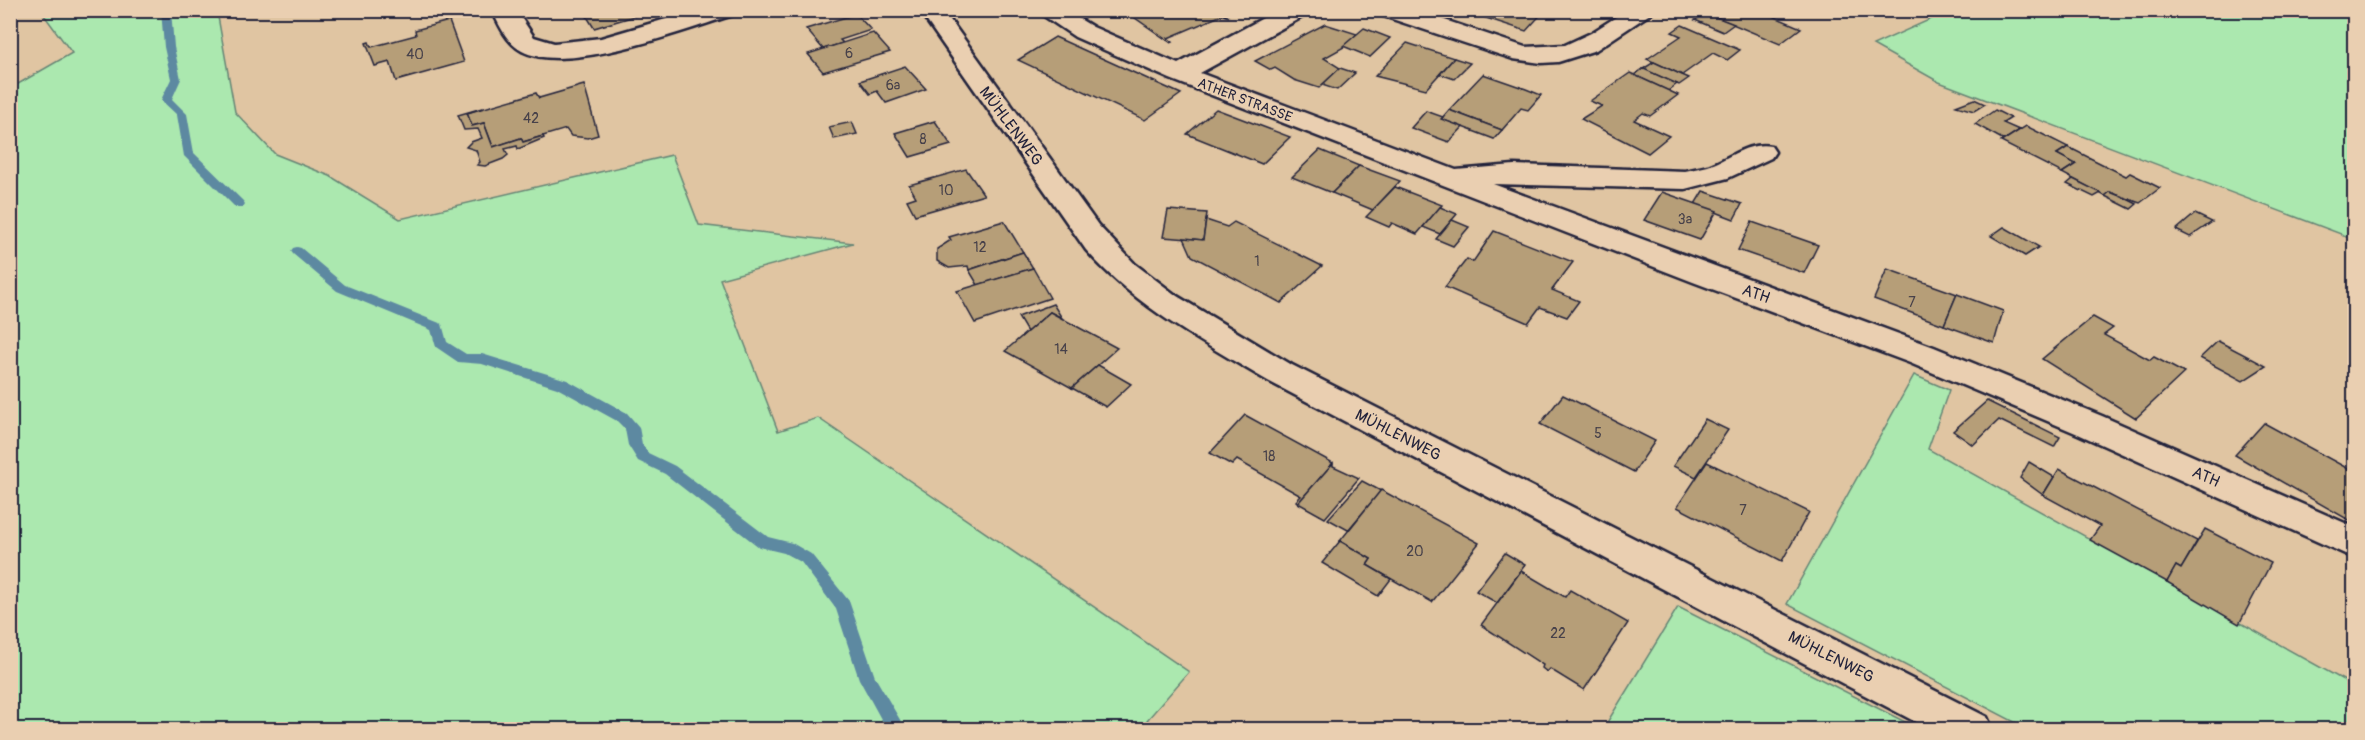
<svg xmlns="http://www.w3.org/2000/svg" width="2365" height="740" font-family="Pangolin,sans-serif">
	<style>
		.green { fill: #abe8af; stroke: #668575; stroke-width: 1.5 }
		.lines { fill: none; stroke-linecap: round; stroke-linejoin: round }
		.stream { fill: #5d89a1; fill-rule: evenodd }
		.building { fill: #b69e78; stroke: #22223b; stroke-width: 1.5 }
		.minor-casing { stroke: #22223b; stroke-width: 5 }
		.minor { fill: #eacfb1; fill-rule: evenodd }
		.labels { text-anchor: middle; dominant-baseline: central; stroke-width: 4.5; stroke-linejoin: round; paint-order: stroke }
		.number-label { font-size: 14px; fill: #47414a }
		.far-street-label { font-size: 14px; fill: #22223b; stroke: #eacfb1 }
		.street-label { font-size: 16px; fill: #22223b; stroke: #eacfb1 }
	</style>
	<rect width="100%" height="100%" fill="#e0c5a2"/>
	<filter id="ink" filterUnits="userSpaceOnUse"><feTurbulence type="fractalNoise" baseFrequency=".0167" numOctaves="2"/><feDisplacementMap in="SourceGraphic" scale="12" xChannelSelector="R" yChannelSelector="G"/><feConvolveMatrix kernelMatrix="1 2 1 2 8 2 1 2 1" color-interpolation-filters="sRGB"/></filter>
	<g filter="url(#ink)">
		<!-- green -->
		<g class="green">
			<path d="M41 11H217L235 112 275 154 330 176 400 219 672 155 699 225 853 243 720 279 778 431 818 418 1189 672 1147 720 1160 729H11V88L72 53Z"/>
			<path d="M1949 11H2354V239L1939 82 1873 45Z"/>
			<path d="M1914 375 1949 390 1928 449 2354 686V729H2028L1787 604Z"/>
			<path d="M1678 607 1919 729H1603Z"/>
		</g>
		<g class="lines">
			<!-- stream -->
			<g class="stream">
				<path d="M161 10H171L174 47 181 79 172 99 187 114 194 153 243 201 245 204 243 207H235L184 156 177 115 161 100 171 79 164 47Z"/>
				<path d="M297 247 301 248 345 285 442 324 447 342 466 354H482L567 380 627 413 639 427 642 444 648 453 675 466 768 537 792 543 811 554 849 601 875 677 906 730H887L859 679 836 609 801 562 784 553 759 547 665 474 638 461 628 445 625 429 617 421 557 388 482 364 458 362 436 347 431 330 337 291 293 254 291 251 293 248Z"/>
			</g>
		</g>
		<!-- building -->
		<g class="building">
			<path d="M583 10H655L594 28Z"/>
			<path d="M1134 10H1219L1229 17 1222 15 1168 38 1173 42 1171 43 1128 13Z"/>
			<path d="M1477 10H1545L1526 31 1474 14Z"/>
			<path d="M1717 10H1773L1780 14 1775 17 1801 28 1780 44 1711 15Z"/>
			<path d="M1706 13 1711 15 1734 24 1723 32 1695 20Z"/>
			<path d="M856 14 871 30 840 40 843 43 823 49 806 29Z"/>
			<path d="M449 21 464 62 396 81 390 62 375 66 366 43 369 42 371 47 416 35 415 30Z"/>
			<path d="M1325 24 1357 34 1344 47 1324 58 1340 68 1319 88 1294 80 1275 68 1271 70 1255 61Z"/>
			<path d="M1682 25 1740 50 1727 60 1713 53 1682 75 1647 59 1681 36 1672 32Z"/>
			<path d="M1364 28 1390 38 1370 57 1343 46Z"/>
			<path d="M873 33 890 52 823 72 808 54Z"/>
			<path d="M1055 37 1181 94 1145 120 1018 60Z"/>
			<path d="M1407 43 1454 58 1426 89 1375 76Z"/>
			<path d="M1454 58 1470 63 1454 79 1440 74Z"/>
			<path d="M1654 62 1682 75 1689 78 1679 85 1643 69Z"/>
			<path d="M905 66 926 89 886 103 877 91 870 94 860 81Z"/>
			<path d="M1340 68 1355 73 1337 90 1322 85Z"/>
			<path d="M1643 69H1644L1677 84 1668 91 1634 75Z"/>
			<path d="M1630 73 1678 95 1650 116 1643 113 1634 120 1669 136 1648 153 1581 119 1602 106 1590 101Z"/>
			<path d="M1483 74 1526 89 1541 95 1528 110 1521 108 1502 130 1449 110Z"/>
			<path d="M584 85 598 135 588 138 571 136 566 129 523 142 521 138 493 147 484 123 472 126 467 113 536 93 539 98Z"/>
			<path d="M1974 99 1985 104 1974 111 1956 106Z"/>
			<path d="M482 108 467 113 472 126 484 123 493 147 521 138 523 142 543 136 544 138 518 149 517 146 505 149 508 155 503 159 485 166 477 165 480 162 476 150 466 147 471 142 482 138 478 129 464 130 458 115Z"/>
			<path d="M1216 109 1290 137 1262 164 1187 134Z"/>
			<path d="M1449 110 1502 130 1494 139 1441 119Z"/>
			<path d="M1995 110 2011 118 2003 123 2019 130 2004 140 1975 124Z"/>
			<path d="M1426 111 1443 117 1441 119 1463 127 1449 142 1411 128Z"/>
			<path d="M935 121 951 145 910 157 895 133Z"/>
			<path d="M852 122 857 134 834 139 829 127Z"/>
			<path d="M2026 126 2068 147 2057 154 2076 164 2062 173 2001 142Z"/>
			<path d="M2068 147 2126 176 2130 173 2160 188 2140 203 2110 192 2105 196 2062 173 2076 164 2057 154Z"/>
			<path d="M1320 150 1359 166 1332 193 1292 177Z"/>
			<path d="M1359 166 1400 181 1373 210 1332 193Z"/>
			<path d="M966 169 984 195 915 215 907 200 916 197 909 185Z"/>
			<path d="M2073 179 2101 193 2094 197 2067 184Z"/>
			<path d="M1395 187 1442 205 1417 234 1392 223 1389 227 1366 217Z"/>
			<path d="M1703 191 1742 204 1734 219 1695 204Z"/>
			<path d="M1662 192 1717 211 1700 240 1644 220Z"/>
			<path d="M2110 192 2127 199 2137 204 2131 209 2105 196Z"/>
			<path d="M1440 207 1457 214 1440 234 1423 227Z"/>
			<path d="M1168 210 1207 213 1203 240 1163 237Z"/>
			<path d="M2195 214 2212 222 2190 237 2176 230Z"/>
			<path d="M1206 220 1227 227 1234 222 1322 266 1281 303 1192 256 1184 238 1203 240Z"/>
			<path d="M1452 220 1469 227 1453 246 1436 239Z"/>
			<path d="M1004 221 1023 252 969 270 968 266 949 268 937 261V249L951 240 949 237Z"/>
			<path d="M1752 222 1818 245 1804 273 1738 250Z"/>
			<path d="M2004 227 2039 247 2025 256 1991 236Z"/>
			<path d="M1494 231 1573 262 1552 290 1579 301 1567 317 1540 307 1528 323 1445 287 1467 259 1473 262Z"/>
			<path d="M1023 252 1033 268 978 285 969 270Z"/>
			<path d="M1033 268 1050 298 975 323 957 291Z"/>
			<path d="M1887 269 1957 294 1944 325 1874 299Z"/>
			<path d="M1957 294 2003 311 1994 343 1944 325Z"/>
			<path d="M1053 304 1062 318 1050 312 1027 332 1018 317Z"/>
			<path d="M1050 312 1117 348 1072 388 1005 351Z"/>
			<path d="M2093 317 2113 328 2104 335 2150 360 2154 357 2184 373 2136 418 2042 359Z"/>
			<path d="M2218 341 2266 366 2243 381 2200 358Z"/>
			<path d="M1098 365 1131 384 1106 407 1072 388Z"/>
			<path d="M1563 395 1655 441 1634 472 1540 424Z"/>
			<path d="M1987 401 2060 437 2054 447 1999 420 1973 445 1953 431Z"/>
			<path d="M1245 415 1333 463 1298 503 1296 501 1301 496 1237 460 1232 465 1210 453Z"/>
			<path d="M1705 419 1728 430 1696 477 1673 466Z"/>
			<path d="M2264 423 2354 472V523L2235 455Z"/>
			<path d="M1707 462 1809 512 1782 561 1677 507Z"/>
			<path d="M2029 462 2054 477 2043 495 2020 478Z"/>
			<path d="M1333 463V466L1359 478 1325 518 1298 503Z"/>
			<path d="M2059 469 2197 541 2181 569 2176 566 2167 582 2090 540 2100 526 2043 495Z"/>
			<path d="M1362 481 1381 491 1348 530 1328 519Z"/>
			<path d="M1381 490 1479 543 1432 602 1367 565 1371 559 1340 541Z"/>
			<path d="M2205 529 2271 563 2239 624 2167 582 2176 566 2181 569Z"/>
			<path d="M1340 541 1371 559 1367 565 1391 579 1378 596 1322 563Z"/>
			<path d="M1505 553 1525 565 1497 603 1476 591Z"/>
			<path d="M1521 571 1565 597 1570 590 1628 623 1584 690 1550 669 1547 672 1542 668 1543 665 1481 625Z"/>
		</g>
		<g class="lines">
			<!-- minor casing -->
			<g class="minor-casing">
				<g id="minor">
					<path d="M492 10H516L534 37 554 43 601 38 697 10H736L733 15C685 30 567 75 522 51 507 43 499 25 492 10Z"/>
					<path d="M919 10H943L1098 225 1135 264 1177 296 1292 365 1987 717 1993 730H1931L1268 381C1204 343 1136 307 1086 250Z"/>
					<path d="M1035 10H1065L1093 27 1178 64 1278 10H1309L1306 15 1200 73 1456 170 1514 165 1685 171C1693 169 1701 168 1708 166 1729 159 1748 141 1771 146L1775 152 1771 158 1728 178 1685 189 1493 184 1934 347 2102 416 2354 527V558L2078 434 1910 363 1693 282 1170 79 1075 37Z"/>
					<path d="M1377 10H1415L1525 47 1565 45 1591 33 1627 10H1656L1596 50 1558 62 1541 63 1513 59 1380 15Z"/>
				</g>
			</g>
			<!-- minor -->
			<use href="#minor" class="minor"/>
		</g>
	</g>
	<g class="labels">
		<!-- number labels -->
		<g class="number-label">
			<text x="849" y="53">6</text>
			<text x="415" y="54">40</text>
			<text x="893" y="85">6a</text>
			<text x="531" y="118">42</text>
			<text x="923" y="139">8</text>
			<text x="946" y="190">10</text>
			<text x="1685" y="219">3a</text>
			<text x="980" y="247">12</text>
			<text x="1257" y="261">1</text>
			<text x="1912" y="302">7</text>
			<text x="1061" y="349">14</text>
			<text x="1598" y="433">5</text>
			<text x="1269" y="456">18</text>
			<text x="1743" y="510">7</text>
			<text x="1415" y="551">20</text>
			<text x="1558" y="633">22</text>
		</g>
		<!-- far-street labels -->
		<g class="far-street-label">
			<text transform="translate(1245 100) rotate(21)">ATHER STRASSE</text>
		</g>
		<!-- street labels -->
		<g class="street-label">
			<text transform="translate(1011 126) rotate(53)">MÜHLENWEG</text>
			<text transform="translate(1756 294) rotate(20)">ATH</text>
			<text transform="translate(1398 435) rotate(27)">MÜHLENWEG</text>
			<text transform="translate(2206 477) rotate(24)">ATH</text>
			<text transform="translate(1831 657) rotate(27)">MÜHLENWEG</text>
		</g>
	</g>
	<!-- margin -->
	<rect width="2365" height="740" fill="none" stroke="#eacfb1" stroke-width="36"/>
	<rect x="18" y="18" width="2329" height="704" fill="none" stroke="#22223b" stroke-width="2" filter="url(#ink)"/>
</svg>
